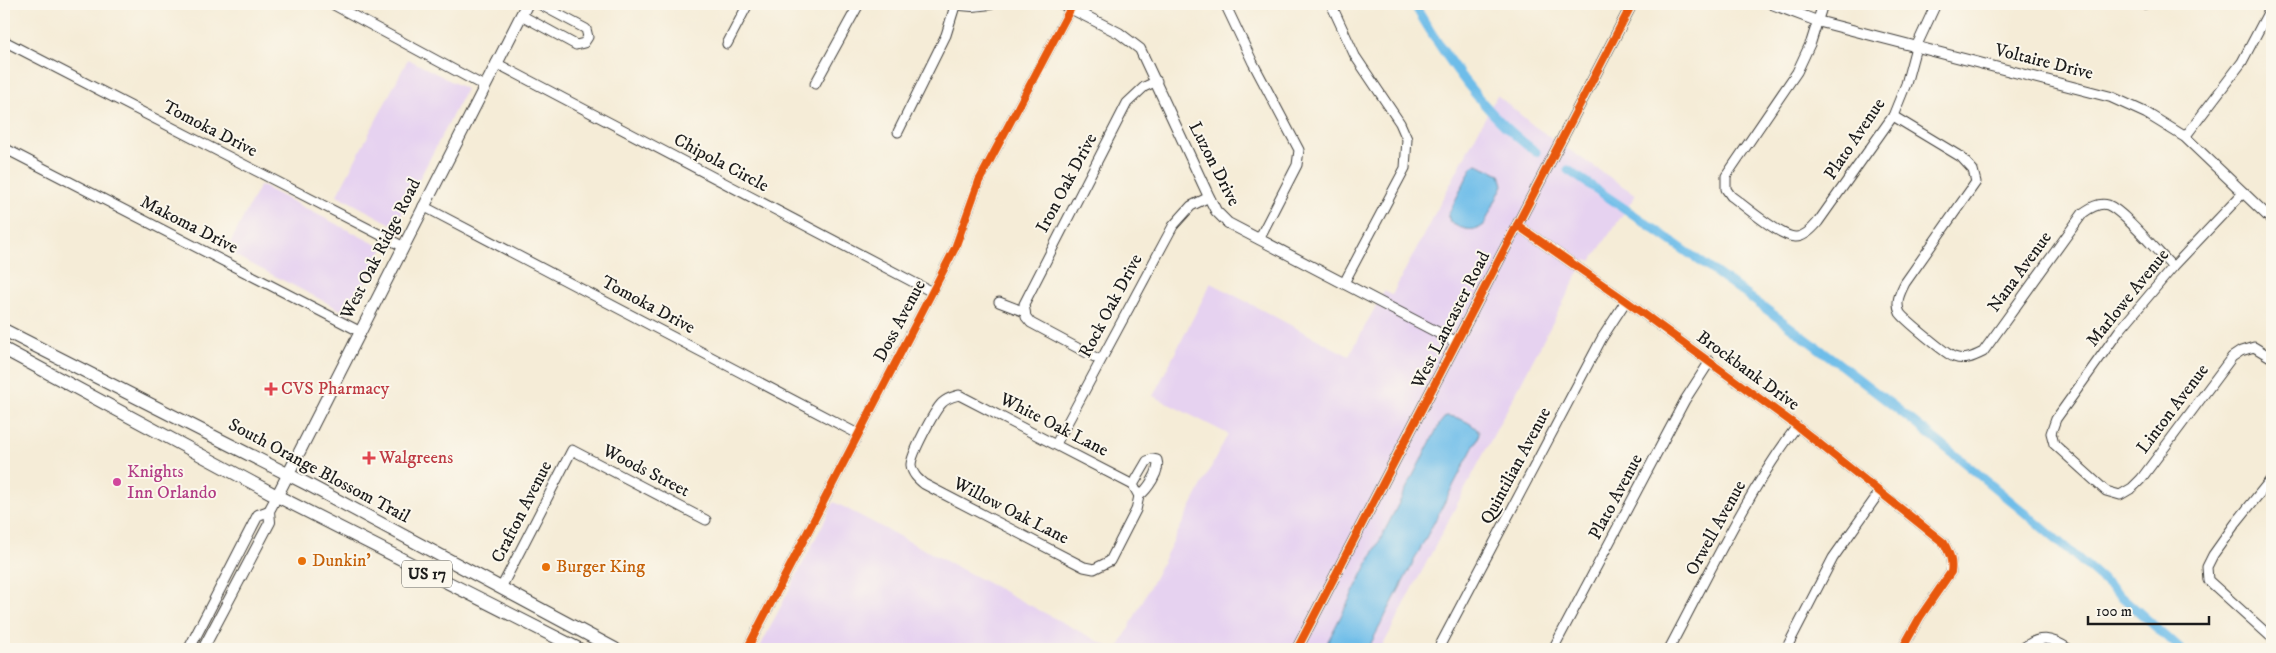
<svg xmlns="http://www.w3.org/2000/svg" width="2276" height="653" font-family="'IM FELL DW Pica',serif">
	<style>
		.built { fill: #e6d2f0 }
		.water { fill: #6ebde9; stroke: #456c82 }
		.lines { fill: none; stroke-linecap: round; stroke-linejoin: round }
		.canal { stroke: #6ebde9; stroke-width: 9 }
		.minor-casing { stroke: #3d3b38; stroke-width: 11 }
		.tertiary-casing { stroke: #3d3b38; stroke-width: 12 }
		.secondary-casing { stroke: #3d3b38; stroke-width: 13 }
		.primary-casing { stroke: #3d3b38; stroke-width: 14 }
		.minor { stroke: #fff; stroke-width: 9 }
		.tertiary { stroke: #fff; stroke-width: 10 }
		.secondary { stroke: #fff; stroke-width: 11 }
		.primary { stroke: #fff; stroke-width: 12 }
		.cycleway-casing { stroke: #fbf7ec; stroke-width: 11 }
		.cycleway { stroke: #e8590c; stroke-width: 8 }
		.health-dot { fill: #e0444e; stroke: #fbf7ec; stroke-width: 2 }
		.hotel-dot { fill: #d1479c; stroke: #fbf7ec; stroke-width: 2 }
		.food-dot { fill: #e8710a; stroke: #fbf7ec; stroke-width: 2 }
		.labels { text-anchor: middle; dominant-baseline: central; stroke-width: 4; stroke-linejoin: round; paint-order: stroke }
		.shield { fill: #fbf7ec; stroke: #5f5e5a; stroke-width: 1 }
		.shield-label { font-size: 16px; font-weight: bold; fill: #1c1c1c }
		.street-label { font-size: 18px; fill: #1c1c1c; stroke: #fbf7ec }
		.health-label { font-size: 18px; fill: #be3a42; stroke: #fbf7ec; text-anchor: start }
		.hotel-label { font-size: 18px; fill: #b23c85; stroke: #fbf7ec; text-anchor: start }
		.food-label { font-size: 18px; fill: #c56008; stroke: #fbf7ec; text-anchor: start }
	</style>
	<rect width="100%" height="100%" fill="#fbf7ec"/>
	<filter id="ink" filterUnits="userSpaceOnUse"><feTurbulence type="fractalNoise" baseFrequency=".02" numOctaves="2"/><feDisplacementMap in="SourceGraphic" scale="10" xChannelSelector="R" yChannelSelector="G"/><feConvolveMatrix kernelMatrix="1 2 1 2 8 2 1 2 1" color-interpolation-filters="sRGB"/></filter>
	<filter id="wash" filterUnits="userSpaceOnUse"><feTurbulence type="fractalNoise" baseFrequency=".0096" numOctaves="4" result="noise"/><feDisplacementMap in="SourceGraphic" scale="20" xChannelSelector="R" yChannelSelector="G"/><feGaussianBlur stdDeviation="1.12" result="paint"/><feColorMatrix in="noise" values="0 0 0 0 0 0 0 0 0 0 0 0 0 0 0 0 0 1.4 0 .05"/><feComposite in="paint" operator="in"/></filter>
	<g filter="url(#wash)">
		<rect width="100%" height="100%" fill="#f5ecd7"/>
		<!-- built -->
		<g class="built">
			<path d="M408 59 466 89 395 226 337 195Z"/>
			<path d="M1497 95 1534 126 1636 195 1591 261 1586 259 1381 649H1118L1228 434 1153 396 1211 283 1349 356 1384 291 1392 295Z"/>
			<path d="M260 185 383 248 349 314 226 251Z"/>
			<path d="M834 502 1113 649H759Z"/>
		</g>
		<!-- water -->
		<g class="water">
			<path d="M1477 164 1500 174 1503 185 1484 225C1474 233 1460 229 1450 222L1448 215 1472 167Z"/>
			<path d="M1446 416C1457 416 1473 423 1479 432L1478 438 1368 649H1324L1440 423Z"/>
		</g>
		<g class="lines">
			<!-- canal -->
			<g class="canal">
				<path d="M1414 4C1446 59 1484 114 1536 152"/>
				<path d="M1568 170C1782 313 1990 475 2180 649"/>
			</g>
		</g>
	</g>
	<g filter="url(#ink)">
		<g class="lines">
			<!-- minor casing -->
			<g class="minor-casing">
				<g id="minor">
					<path d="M332 4 484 86"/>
					<path d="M1225 4 1253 63 1299 150 1297 165 1259 239"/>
					<path d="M1331 4 1355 56 1400 123 1407 139 1405 168 1344 283"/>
					<path d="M1823 4 1811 42 1797 72 1726 176V189L1731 196C1744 205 1781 238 1796 237 1805 237 1813 228 1818 222L1893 116 1906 84 1916 47 1936 4"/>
					<path d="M2141 4H2145"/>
					<path d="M521 15 576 45 584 43 588 37 586 29 539 4"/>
					<path d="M4 41 402 246"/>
					<path d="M727 44 748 4"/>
					<path d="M496 63 932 292"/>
					<path d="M815 84 859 4"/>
					<path d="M1893 116 1961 157 1973 170 1976 182 1905 283C1900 293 1895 302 1900 313 1904 319 1947 355 1954 357 1965 361 1973 357 1983 352L2083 213C2090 208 2099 202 2108 205 2124 211 2159 254 2173 267"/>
					<path d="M898 132 946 35 955 6"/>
					<path d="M2185 137 2242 62 2272 5"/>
					<path d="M4 148 359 331"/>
					<path d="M2243 193 2173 267 2119 331 2056 419 2051 433 2054 444 2106 491 2120 495 2132 488 2141 479 2232 357 2241 351 2254 347 2272 358"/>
					<path d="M423 206 858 434"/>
					<path d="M1517 225 1626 301 1797 426 1944 543C1949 553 1953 560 1951 572L1920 617 1902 649"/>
					<path d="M999 302 1025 312"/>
					<path d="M1100 360 1031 323 1026 317 1024 304 1127 103 1144 87 1157 81"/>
					<path d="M959 395 1133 485 1139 496 1136 510 1110 561 1094 569 1084 567 924 484C918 479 912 474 911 465 911 455 934 411 942 403 947 398 952 397 959 395Z"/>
					<path d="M1056 444 1173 226 1191 206 1209 197"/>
					<path d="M2272 478 2235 524 2213 555 2207 567 2208 580 2272 638"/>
					<path d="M1133 485 1147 461 1152 459 1157 460C1161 471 1147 490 1139 496"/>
					<path d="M501 588 572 450 706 520"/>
					<path d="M747 649 955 248 979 181 1073 4"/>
					<path d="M1438 649 1602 338 1626 301"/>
					<path d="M1553 649 1685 400 1710 361"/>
					<path d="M1669 649C1709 574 1746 494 1797 426"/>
					<path d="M1786 649 1833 558 1879 493"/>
					<path d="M2022 649C2039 634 2052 638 2069 649"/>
				</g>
			</g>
			<!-- tertiary casing -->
			<g class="tertiary-casing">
				<g id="tertiary">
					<path d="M950 4 972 6 991 4"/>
					<path d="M1062 4 1119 33 1140 49 1209 197 1216 211 1228 223 1456 342"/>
					<path d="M1772 4 1817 21 2111 97 2146 113 2185 137 2272 220"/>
					<path d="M189 649 258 515 269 511"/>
					<path d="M203 649 270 522 269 511 277 496"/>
					<path d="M1297 649 1632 4"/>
				</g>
			</g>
			<!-- secondary casing -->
			<g class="secondary-casing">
				<path id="secondary" d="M277 496 527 4"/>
			</g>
			<!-- primary casing -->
			<g class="primary-casing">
				<g id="primary">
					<path d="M4 330 307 484 615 649"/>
					<path d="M4 349 277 496 579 649"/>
				</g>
			</g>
			<!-- minor -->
			<use href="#minor" class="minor"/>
			<!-- tertiary -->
			<use href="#tertiary" class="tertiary"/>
			<!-- secondary -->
			<use href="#secondary" class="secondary"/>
			<!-- primary -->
			<use href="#primary" class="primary"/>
			<!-- cycleway casing -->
			<g class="cycleway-casing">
				<g id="cycleway">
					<path d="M1517 225 1626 301 1797 426 1944 543C1949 553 1953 560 1951 572L1920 617 1902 649"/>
					<path d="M747 649 955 248 979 181 1073 4"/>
					<path d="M1297 649 1632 4"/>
				</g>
			</g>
			<!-- cycleway -->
			<use href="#cycleway" class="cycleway"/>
		</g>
	</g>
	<!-- markers -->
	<g class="health-dot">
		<path d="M268.5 381.5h5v5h5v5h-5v5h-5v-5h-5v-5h5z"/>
		<path d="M366.5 450.5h5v5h5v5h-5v5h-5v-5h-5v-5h5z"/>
	</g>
	<circle class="hotel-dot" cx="117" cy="482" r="5"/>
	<g class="food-dot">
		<circle cx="302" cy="561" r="5"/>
		<circle cx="546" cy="567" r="5"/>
	</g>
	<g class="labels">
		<!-- shield labels -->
		<rect class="shield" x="402" y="560.5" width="50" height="27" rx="4"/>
		<g class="shield-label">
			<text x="427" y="574">US 17</text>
		</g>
		<!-- street labels -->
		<g class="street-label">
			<text transform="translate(2044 62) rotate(14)">Voltaire Drive</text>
			<text transform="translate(210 129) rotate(27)">Tomoka Drive</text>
			<text transform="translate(1855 139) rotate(-56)">Plato Avenue</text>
			<text transform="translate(721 163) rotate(28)">Chipola Circle</text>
			<text transform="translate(1214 164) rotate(63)">Luzon Drive</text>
			<text transform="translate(1067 183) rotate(-62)">Iron Oak Drive</text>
			<text transform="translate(189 225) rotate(27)">Makoma Drive</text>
			<text transform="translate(381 249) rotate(-63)">West Oak Ridge Road</text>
			<text transform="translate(2020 272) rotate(-54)">Nana Avenue</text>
			<text transform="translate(2128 298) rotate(-51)">Marlowe Avenue</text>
			<text transform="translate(648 305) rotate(28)">Tomoka Drive</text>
			<text transform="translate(1111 306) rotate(-62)">Rock Oak Drive</text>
			<text transform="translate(1451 320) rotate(-63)">West Lancaster Road</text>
			<text transform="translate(900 321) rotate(-62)">Doss Avenue</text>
			<text transform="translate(1748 371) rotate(36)">Brockbank Drive</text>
			<text transform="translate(2173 409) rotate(-53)">Linton Avenue</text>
			<text transform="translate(1054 425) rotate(27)">White Oak Lane</text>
			<text transform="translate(1516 466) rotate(-62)">Quintilian Avenue</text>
			<text transform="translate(319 471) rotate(28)">South Orange Blossom Trail</text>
			<text transform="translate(646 471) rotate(27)">Woods Street</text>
			<text transform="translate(1616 497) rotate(-62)">Plato Avenue</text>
			<text transform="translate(1011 511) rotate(27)">Willow Oak Lane</text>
			<text transform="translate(522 512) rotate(-63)">Crafton Avenue</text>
			<text transform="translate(1716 528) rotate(-61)">Orwell Avenue</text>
		</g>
		<!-- health labels -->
		<g class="health-label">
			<text x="281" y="389">CVS Pharmacy</text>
			<text x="379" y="458">Walgreens</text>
		</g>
		<!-- hotel labels -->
		<g class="hotel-label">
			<text x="127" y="472">Knights<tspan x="127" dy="21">Inn Orlando</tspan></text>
		</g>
		<!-- food labels -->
		<g class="food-label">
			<text x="312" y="561">Dunkin'</text>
			<text x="556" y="567">Burger King</text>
		</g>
	</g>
	<!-- margin -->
	<rect width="2276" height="653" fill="none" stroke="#fbf7ec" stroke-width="20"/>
	<!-- scale -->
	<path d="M2088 616v8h121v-8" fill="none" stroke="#1c1c1c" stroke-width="2.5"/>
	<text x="2096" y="616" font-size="15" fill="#1c1c1c" stroke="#fbf7ec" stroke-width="4" paint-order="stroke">100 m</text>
</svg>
